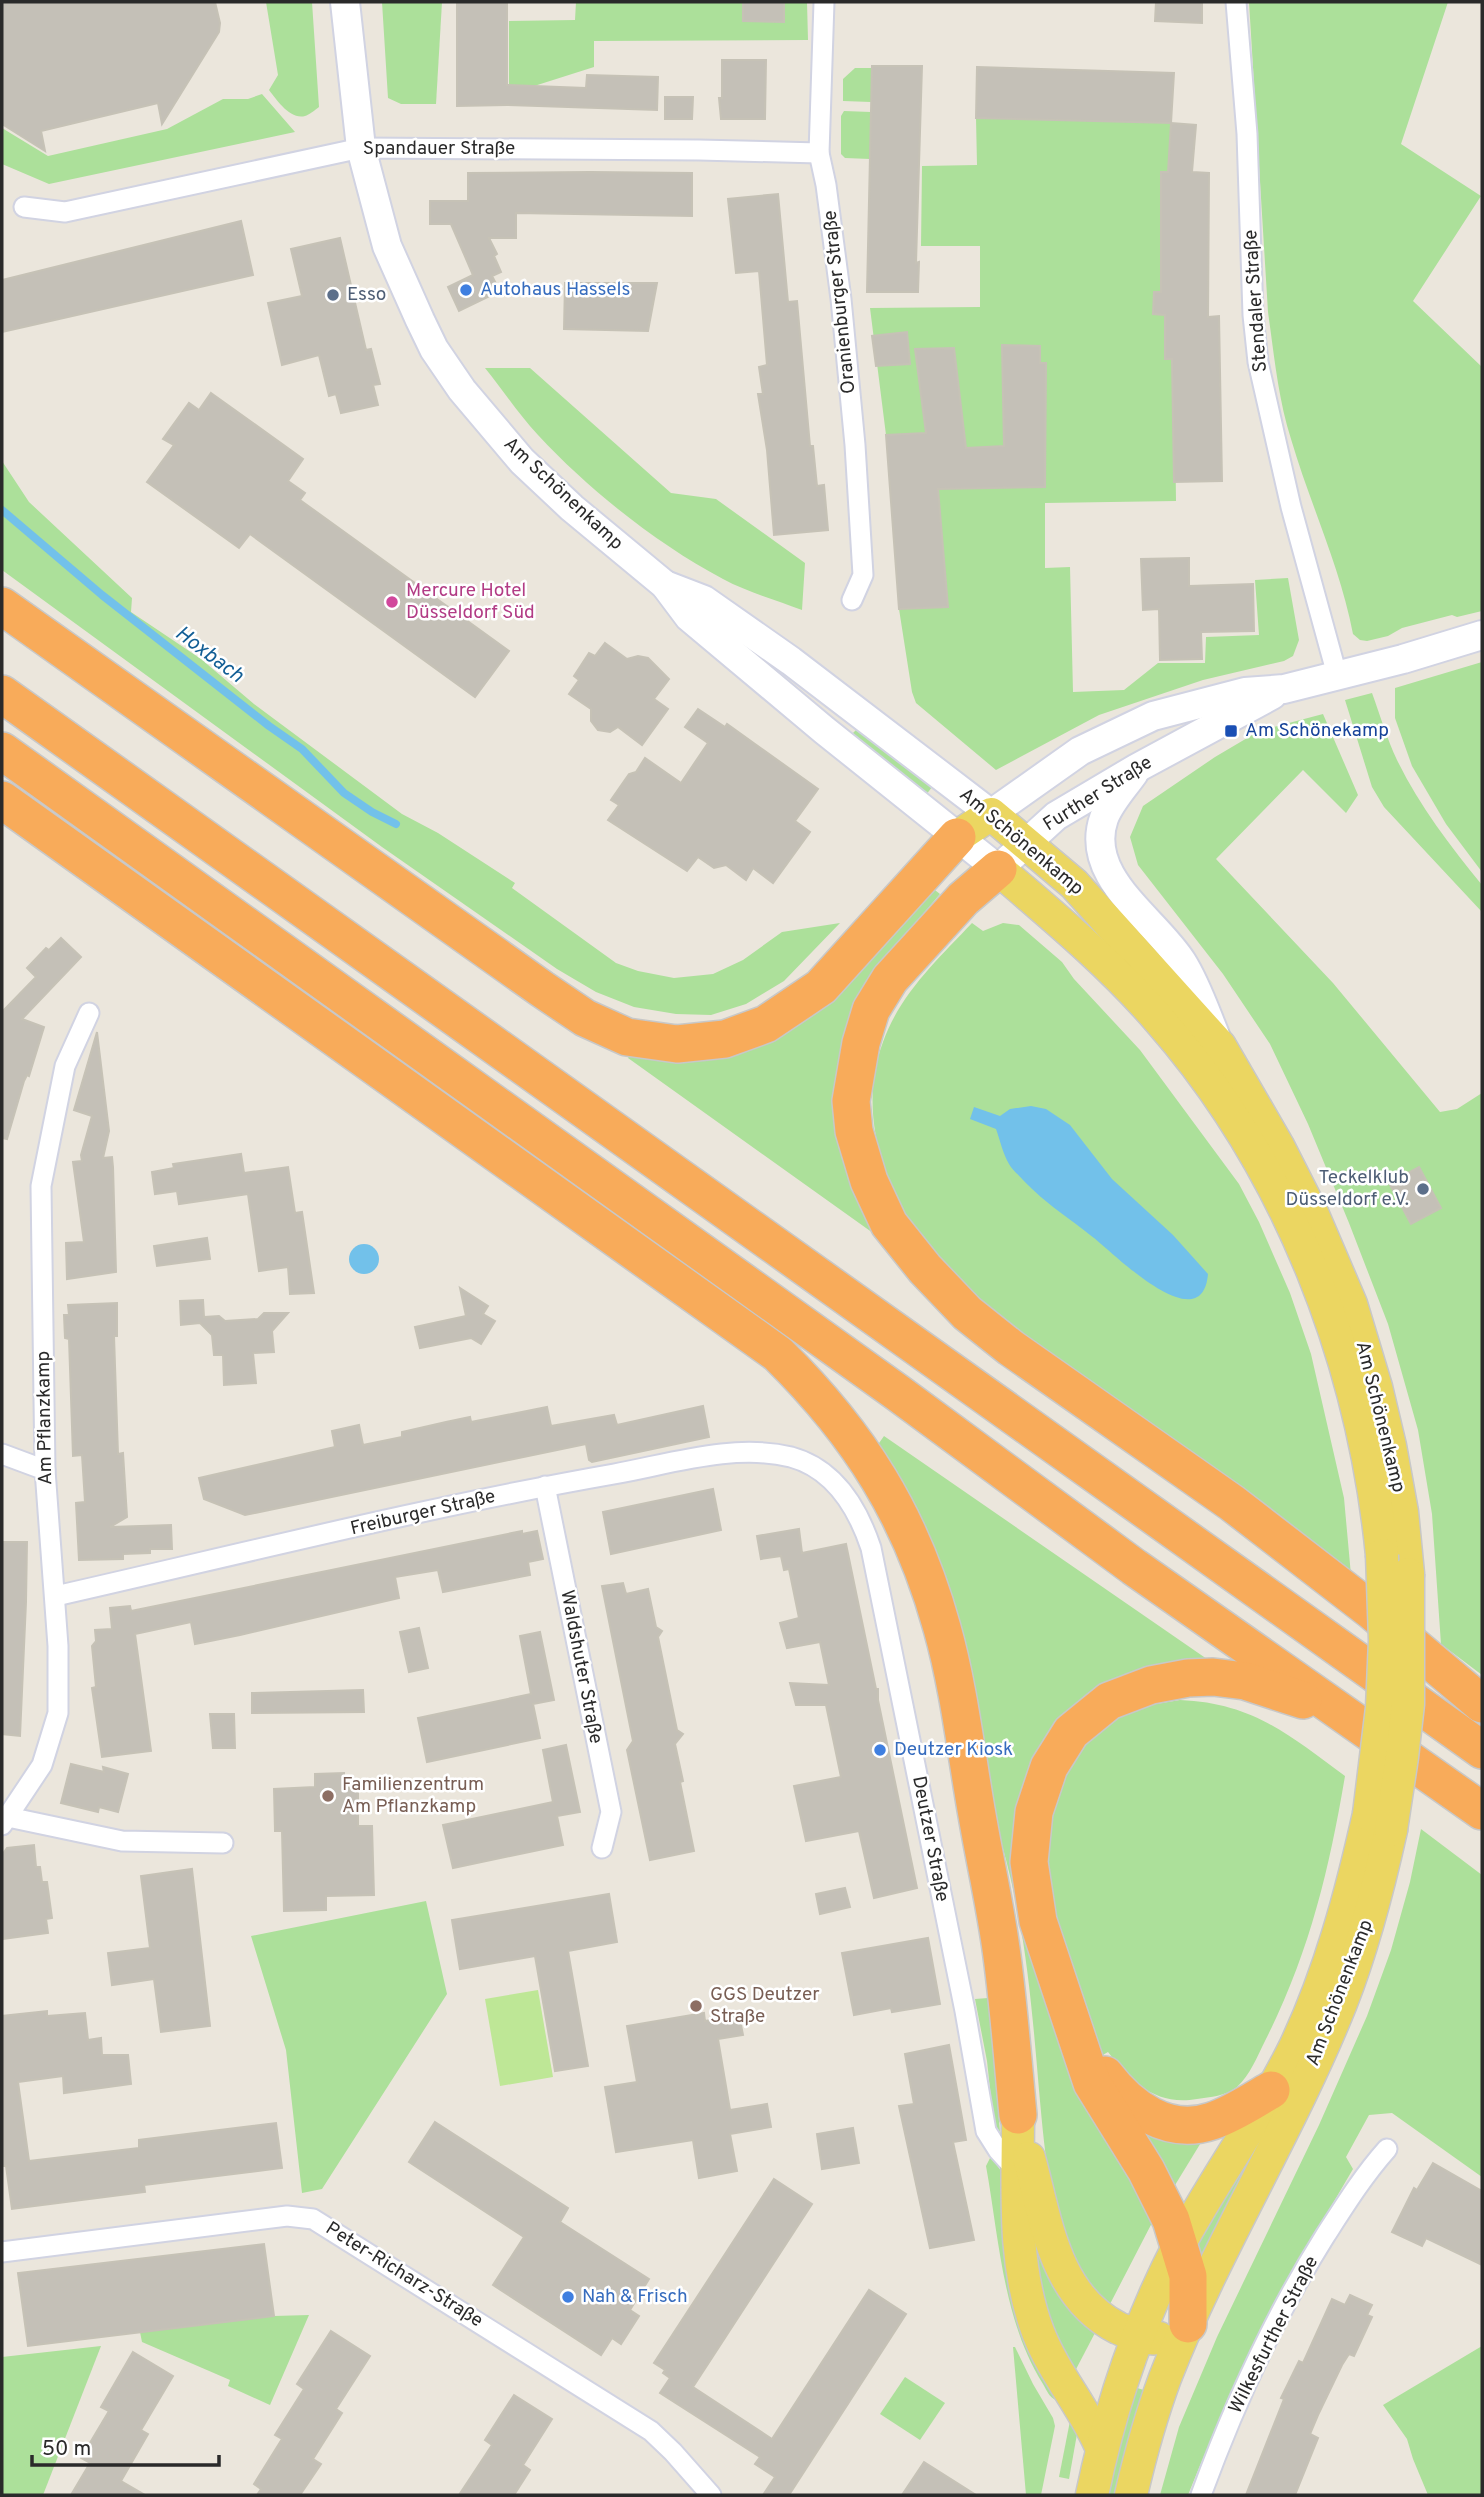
<svg xmlns="http://www.w3.org/2000/svg" width="1484" height="2497" font-family="Overpass,sans-serif">
	<style>
		.green { fill: #ace09a }
		.pitch { fill: #bee796 }
		.water { fill: #72c1ea }
		.lines { fill: none; stroke-linecap: round; stroke-linejoin: round }
		.stream { stroke: #72c1ea; stroke-width: 8 }
		.building { fill: #c4c0b7; stroke: #c6c2b6; stroke-width: 2 }
		.street-casing { stroke: #d1d3e2; stroke-width: 23 }
		.secondary-casing { stroke: #d1d3e2; stroke-width: 32 }
		.primary-casing { stroke: #c8c8c8; stroke-width: 35 }
		.highway-casing { stroke: #c8c8c8; stroke-width: 40 }
		.street { stroke: #fff; stroke-width: 19 }
		.secondary { stroke: #fff; stroke-width: 28 }
		.primary { stroke: #ebd661; stroke-width: 32 }
		.highway { stroke: #f8ab5a; stroke-width: 37 }
		.primary-bridge-casing { stroke: #c8c8c8; stroke-width: 35; stroke-linecap: butt }
		.primary-bridge { stroke: #ebd661; stroke-width: 32 }
		.shop-dot { fill: #3f7fe0; stroke: #fff; stroke-width: 2.5 }
		.service-dot { fill: #5c6f8a; stroke: #fff; stroke-width: 2.5 }
		.hotel-dot { fill: #d1479c; stroke: #fff; stroke-width: 2.5 }
		.transit-dot { fill: #1a4fb4; stroke: #fff; stroke-width: 2.5 }
		.education-dot { fill: #8d6e63; stroke: #fff; stroke-width: 2.5 }
		.labels { text-anchor: middle; dominant-baseline: central; stroke-width: 5; stroke-linejoin: round; paint-order: stroke }
		.street-label { font-size: 19px; fill: #2a2a2a; stroke: #fff }
		.shop-label { font-size: 19px; fill: #366cbe; stroke: #fff; text-anchor: start }
		.service-label { font-size: 19px; fill: #4e5e75; stroke: #fff; text-anchor: start }
		.hotel-label { font-size: 19px; fill: #b23c85; stroke: #fff; text-anchor: start }
		.transit-label { font-size: 19px; fill: #164399; stroke: #fff; text-anchor: start }
		.education-label { font-size: 19px; fill: #785e54; stroke: #fff; text-anchor: start }
		.water-label { font-size: 21px; font-style: italic; fill: #125e95; stroke: #fff }
	</style>
	<rect width="100%" height="100%" fill="#ebe6dc"/>
	<!-- green -->
	<g class="green">
		<path d="M266 2H312L319 107C315 110 309 115 305 116 290 120 276 99 269 90L278 75Z"/>
		<path d="M382 2H442L436 104H401L388 98Z"/>
		<path d="M576 2H807L808 40 594 41V67L509 94V21L575 20Z"/>
		<path d="M1249 2H1448L1401 144 1481 196 1413 301 1482 367V611L1457 617 1452 615 1402 628 1388 636 1367 641 1360 640 1353 634C1340 566 1310 504 1291 439 1278 398 1274 354 1268 312Z"/>
		<path d="M855 68H872L871 102 843 101V79Z"/>
		<path d="M262 94 295 132 49 184 2 164V128L48 156 167 129 223 99H248Z"/>
		<path d="M844 111 871 112 870 159 845 158 841 154V116Z"/>
		<path d="M976 118 1171 123 1176 501 1045 503V568L1070 567 1073 692 1124 690 1158 663H1205L1206 637 1259 635 1255 580 1288 578 1299 640 1293 656 1284 661 1203 680 1099 715 996 770 916 703 912 692 899 609 947 607 932 494 886 435 870 308 980 307V246H921L922 166 977 165Z"/>
		<path d="M485 368H530L671 493 716 499 805 563 802 610C776 600 747 592 723 579 657 544 589 490 538 435 519 415 503 390 485 368Z"/>
		<path d="M2 461 29 502 132 598 131 612 201 659 254 704 402 814 438 833 515 883 512 888 616 963 638 971 674 978 713 974 743 960 782 932 840 923 784 981 746 1004 711 1015 676 1014 634 1007 596 992 557 969 382 847 2 570Z"/>
		<path d="M1482 662V872L1446 824 1412 766 1395 718V688Z"/>
		<path d="M1372 693C1380 715 1387 739 1397 760 1419 805 1450 846 1482 885V912L1384 807 1372 787 1345 700Z"/>
		<path d="M1323 714 1358 795 1346 813 1303 770 1216 859 1333 983 1440 1112 1457 1109 1482 1093V1675L1441 1644 1432 1514 1418 1430 1388 1324 1349 1223 1308 1124 1270 1044 1223 974 1138 865 1130 837 1143 806 1215 757 1259 731Z"/>
		<path d="M856 730 866 735 932 787 926 795 854 737 853 733Z"/>
		<path d="M931 887 940 894 881 963 850 1020 835 1078V1109L873 1233 628 1058 631 1053 708 1056Z"/>
		<path d="M972 923 983 931 1003 923 1019 925 1062 962 1074 979 1140 1050 1239 1184 1259 1222 1290 1293 1311 1354 1344 1498 1351 1575 1020 1334C991 1311 961 1288 936 1260 928 1251 922 1239 915 1229 879 1174 859 1106 883 1042 900 994 938 959 972 923Z"/>
		<path d="M884 1436 1220 1668 1131 1680 1019 1820 1155 2217 1109 2306C1051 2251 1046 2165 1039 2090 1034 2031 1029 1970 1018 1912 1004 1841 980 1772 959 1703 931 1617 904 1531 877 1446Z"/>
		<path d="M1180 1700C1253 1703 1289 1735 1345 1776 1329 1871 1309 1954 1265 2041 1257 2057 1250 2075 1237 2087 1225 2096 1211 2097 1197 2099 1155 2106 1132 2082 1108 2052L1101 2056 1051 1917 1041 1859 1066 1760 1103 1723 1144 1706Z"/>
		<path d="M1421 1829 1482 1875V2177L1392 2113 1369 2115 1346 2157 1353 2169C1290 2276 1234 2380 1188 2495H1160L1179 2427 1217 2337 1319 2125 1367 2016 1391 1950 1410 1882Z"/>
		<path d="M426 1901 447 1994 322 2189 302 2193 286 2050 251 1936Z"/>
		<path d="M988 1998 1000 2132 998 2136 994 2126 987 2061 975 1999Z"/>
		<path d="M1141 2129 1205 2136 1172 2190Z"/>
		<path d="M991 2156 1003 2174 1059 2399 1056 2400C1049 2397 1047 2391 1043 2384 1003 2321 999 2238 986 2166Z"/>
		<path d="M1242 2169H1246V2172L1201 2265 1194 2249Z"/>
		<path d="M1039 2256 1096 2331 1074 2373C1055 2338 1038 2299 1036 2258Z"/>
		<path d="M309 2315 270 2405 228 2386 230 2380 142 2342 140 2332 274 2316Z"/>
		<path d="M101 2346 43 2495H2V2357Z"/>
		<path d="M1482 2346V2495H1428L1413 2459 1407 2439 1383 2405Z"/>
		<path d="M1013 2347H1015L1033 2384 1053 2418 1055 2426 1041 2495H1026Z"/>
		<path d="M905 2377 945 2403 920 2440 880 2414Z"/>
		<path d="M1134 2387 1147 2391 1118 2495H1105Z"/>
		<path d="M1070 2421 1077 2434 1069 2479 1059 2477Z"/>
	</g>
	<!-- pitch -->
	<path class="pitch" d="M538 1990 553 2077 500 2086 485 1999Z"/>
	<!-- water -->
	<g class="water">
		<path d="M1031 1106 1046 1109 1070 1125 1112 1179 1173 1235 1208 1274C1202 1342 1113 1253 1094 1238 1068 1217 1047 1205 1023 1180 1019 1175 1012 1170 1009 1164 1003 1154 1000 1140 996 1129L970 1119 974 1107 1000 1116 1010 1109Z"/>
		<circle cx="364" cy="1259" r="15"/>
	</g>
	<g class="lines">
		<!-- stream -->
		<path class="stream" d="M2 510 102 595 269 726 302 749 344 793 372 812 396 824"/>
	</g>
	<!-- building -->
	<g class="building">
		<path d="M2 2H215L220 23 219 32 162 124 158 103 41 131 45 151 2 124Z"/>
		<path d="M457 2H507V85L586 88 587 75 658 77 657 110 507 105 457 106Z"/>
		<path d="M743 2H784V22L743 21Z"/>
		<path d="M1156 2H1202V23L1155 21Z"/>
		<path d="M722 60H766L765 119H721L719 98H722Z"/>
		<path d="M872 66H922L916 263 919 262 918 292H867Z"/>
		<path d="M977 67 1174 73 1171 123 976 118Z"/>
		<path d="M665 97H693L692 119H665Z"/>
		<path d="M1171 123 1196 125 1192 172 1209 173 1208 317 1219 316 1222 481 1174 482 1172 359H1165V315L1153 314 1154 292H1161V172H1168Z"/>
		<path d="M590 172 692 173V216L516 213V238H489L497 254 494 256 501 272 492 276 500 291 459 311 448 287 473 275 451 224H430V201H468V173Z"/>
		<path d="M778 194 788 302 797 301 810 446H813L817 486 824 485 828 530 774 535 767 450 758 394H763L759 367 767 365 759 271 736 273 728 199Z"/>
		<path d="M241 221 253 275 2 332V280Z"/>
		<path d="M340 238 366 350 371 349 380 384 373 385 378 405 341 413 336 394 329 396 319 355 282 365 268 303 302 296 291 249Z"/>
		<path d="M565 283H657L648 331 564 329Z"/>
		<path d="M907 332 910 364 876 366 872 336Z"/>
		<path d="M1002 345 1040 346V363H1046L1045 487 938 489 948 607 899 609 886 435 926 433 915 349 954 348 966 448 1004 446Z"/>
		<path d="M211 393 303 459 288 481 305 493 300 500 509 651 475 697 250 534 239 548 147 482 174 445 163 439 189 403 199 410Z"/>
		<path d="M1189 558V586L1253 584 1254 631 1201 632 1202 659 1160 660 1159 609 1143 610 1141 559Z"/>
		<path d="M605 643 627 659 638 656 648 658 669 679 654 699 668 709 642 745 618 727 610 732 598 730 591 721V709L569 694 579 680 574 676 589 653 595 656Z"/>
		<path d="M698 709 725 727 727 724 818 789 795 821 810 832 773 883 753 868 746 880 726 865 714 868 698 857 687 871 608 820 619 805 611 800 629 774 636 772 645 758 681 783 708 743 685 727Z"/>
		<path d="M61 938 81 957 22 1019 44 1027 29 1076 27 1075 24 1081 7 1139 2 1138V1012L36 977 27 968 46 948 49 950Z"/>
		<path d="M97 1032 109 1131 103 1158 112 1157 113 1167 116 1272 67 1279 66 1243 84 1242 73 1162 82 1161 81 1155 92 1116 74 1110Z"/>
		<path d="M241 1154 244 1173 288 1167 295 1213 302 1212 314 1293 290 1294 288 1267 259 1271 248 1194 179 1204 177 1191 155 1194 152 1172 174 1168 173 1164Z"/>
		<path d="M1419 1167 1441 1208 1411 1224 1389 1183Z"/>
		<path d="M207 1238 210 1259 157 1266 154 1246Z"/>
		<path d="M460 1288 488 1306 483 1314 495 1321 481 1344 471 1338 420 1348 415 1327 466 1316Z"/>
		<path d="M203 1300 204 1317 219 1316 225 1321 258 1319 264 1313H288L272 1331 274 1352 253 1353 256 1383 224 1385 223 1355H214L212 1335 200 1323 181 1325 180 1301Z"/>
		<path d="M117 1303V1336H114L118 1454 123 1453 127 1517 110 1527 171 1525 172 1549H150V1553L123 1554V1559L79 1560 76 1503 85 1502 82 1455 73 1456 69 1339 65 1338 64 1315H69L68 1305Z"/>
		<path d="M703 1406 709 1437 592 1462 589 1460 586 1444 245 1515 204 1499 199 1478 335 1447 332 1431 359 1425 363 1445 402 1437V1432L446 1422 470 1417 471 1422 547 1407 551 1426 614 1415 617 1425Z"/>
		<path d="M713 1489 721 1530 611 1554 603 1512Z"/>
		<path d="M799 1529 802 1553 846 1544 876 1689H878V1700L917 1888 874 1898 859 1831 806 1841 794 1786 841 1777 826 1705H796L790 1683 829 1685 820 1642 787 1648 780 1623 799 1618 789 1569 784 1570 781 1556 761 1559 757 1536Z"/>
		<path d="M522 1531V1534L537 1531 543 1559 528 1562 530 1575 443 1592 438 1570 395 1577 399 1598 240 1635 195 1644 191 1622 135 1634 151 1751 102 1757 92 1688 96 1687 92 1646 96 1641 95 1630 112 1629 110 1608 130 1606 131 1611Z"/>
		<path d="M2 1542H27L26 1602 20 1736 2 1734Z"/>
		<path d="M623 1583 626 1594 648 1589 656 1627 662 1631 658 1637 677 1730 683 1734 675 1744 683 1781 680 1782 694 1851 650 1860 627 1750 633 1741 602 1586Z"/>
		<path d="M419 1628 428 1668 409 1672 400 1632Z"/>
		<path d="M540 1632 554 1700 533 1704 540 1738 427 1762 418 1718 531 1694 520 1636Z"/>
		<path d="M363 1690 364 1712 252 1713V1693Z"/>
		<path d="M210 1714H234L235 1748H213Z"/>
		<path d="M566 1745 580 1812 557 1816 563 1845 453 1868 443 1825 553 1802 543 1750Z"/>
		<path d="M71 1764 104 1772 103 1767 128 1774 118 1812 99 1807 98 1812 61 1803Z"/>
		<path d="M344 1773V1787H358V1826H372L374 1895 326 1896V1910L284 1911 282 1831H275L274 1789 315 1787V1774Z"/>
		<path d="M34 1845 36 1867H40L42 1882H47L52 1918 46 1919 48 1933 2 1939V1855L7 1848Z"/>
		<path d="M192 1869 210 2026 161 2032 154 1979 112 1985 108 1953 150 1948 141 1876Z"/>
		<path d="M845 1888 850 1907 820 1914 816 1894Z"/>
		<path d="M609 1894 617 1942 568 1951 588 2066 555 2071 535 1956 460 1969 452 1920Z"/>
		<path d="M928 1938 940 2004 892 2012 891 2008 854 2015 842 1953Z"/>
		<path d="M47 2011V2016L85 2013 88 2040 101 2038 102 2055H128L131 2084 64 2093 63 2076 18 2082 29 2161 139 2148V2140L276 2123 282 2168 144 2185 145 2192 12 2209 6 2166H2V2016Z"/>
		<path d="M704 2013 705 2021 739 2015 743 2035 718 2039 730 2110 767 2104 771 2127 730 2134 737 2171 699 2178 693 2140 616 2152 605 2087 637 2082 627 2026Z"/>
		<path d="M949 2045 966 2140 953 2142 974 2240 930 2248 899 2106 914 2104 905 2054Z"/>
		<path d="M435 2122 568 2208 560 2222 649 2279 630 2310 639 2316 621 2344 612 2338 601 2355 493 2285 524 2237 409 2162Z"/>
		<path d="M853 2128 859 2163 822 2169 817 2134Z"/>
		<path d="M1433 2163 1482 2191V2265L1426 2238 1422 2246 1392 2232 1414 2188 1417 2190Z"/>
		<path d="M774 2179 812 2204 693 2387 772 2439 869 2290 906 2314 789 2495H763L775 2477 755 2464 760 2457 660 2393 670 2378 663 2373 665 2370 654 2363Z"/>
		<path d="M264 2244 274 2316 28 2346 18 2273Z"/>
		<path d="M1350 2295 1372 2305 1367 2315 1372 2317 1354 2356 1349 2354 1342 2365 1318 2415 1310 2434 1318 2438 1295 2495H1246L1284 2399 1281 2398 1299 2361 1303 2363 1332 2299 1345 2305Z"/>
		<path d="M331 2331 370 2356 336 2409 342 2413 313 2459 321 2464 300 2495H257L261 2489 254 2484 282 2439 275 2435 304 2389 297 2384Z"/>
		<path d="M133 2352 173 2376 141 2430 148 2434 121 2481 145 2495H71L90 2463 81 2458 109 2411 101 2407Z"/>
		<path d="M514 2395 552 2419 523 2465 530 2470 514 2495H459L492 2445 485 2440Z"/>
		<path d="M924 2462 976 2495H902Z"/>
	</g>
	<g class="lines">
		<!-- street casing -->
		<g class="street-casing">
			<g id="street">
				<path d="M824 2 819 153 826 185 841 299 855 445 863 575 852 600"/>
				<path d="M1236 2 1247 134 1253 315 1258 362 1291 507 1337 675"/>
				<path d="M24 207 65 212 361 148 699 150 819 153"/>
				<path d="M2 1454 45 1470"/>
				<path d="M545 1486 611 1812 602 1848"/>
				<path d="M56 1596C241 1554 426 1507 614 1474 670 1464 734 1443 791 1457 835 1469 858 1509 871 1548L965 2011 986 2131 998 2150 1019 2173"/>
				<path d="M8 1817 122 1841 223 1843"/>
				<path d="M2 1825 42 1765 58 1713V1646L45 1470 41 1186 65 1066 89 1013"/>
				<path d="M2 2252 287 2216 313 2219 651 2431 673 2452 711 2495"/>
				<path d="M1201 2495C1234 2405 1274 2317 1325 2236 1345 2205 1363 2176 1387 2149"/>
			</g>
		</g>
		<!-- secondary casing -->
		<g class="secondary-casing">
			<g id="secondary">
				<path d="M345 2 361 148 387 246 420 320 434 349 462 390 522 461 572 508 665 585 689 617 824 730 998 869"/>
				<path d="M665 585 704 600 791 661 991 814 1080 751 1153 716 1245 692 1284 689 1403 659 1482 635"/>
				<path d="M1134 773C1125 786 1110 802 1104 818 1083 877 1155 919 1182 962 1196 984 1205 1011 1215 1035"/>
				<path d="M998 869 1056 816 1137 768 1272 695"/>
			</g>
		</g>
		<!-- primary casing -->
		<g class="primary-casing">
			<g id="primary">
				<path d="M957 837 991 814 1074 884 1220 1046 1278 1146 1313 1215 1351 1304 1376 1387 1390 1446 1402 1512 1408 1574"/>
				<path d="M998 869C1054 917 1111 964 1160 1021 1289 1168 1363 1362 1382 1555"/>
				<path d="M1018 2115C1018 2187 1012 2263 1038 2332 1054 2374 1085 2408 1102 2449"/>
				<path d="M1029 2158C1046 2219 1054 2296 1118 2328 1132 2334 1144 2340 1159 2338"/>
				<path d="M1092 2495C1110 2408 1138 2324 1179 2245 1215 2178 1261 2116 1295 2047 1330 1973 1351 1895 1369 1814"/>
				<path d="M1131 2495C1140 2456 1151 2416 1165 2378 1215 2249 1290 2131 1341 2003 1363 1947 1378 1889 1391 1830"/>
			</g>
		</g>
		<!-- highway casing -->
		<g class="highway-casing">
			<g id="highway">
				<path d="M2 606 542 989 585 1018 627 1037 677 1044 725 1039 766 1024 821 987 957 837"/>
				<path d="M2 694 1482 1750"/>
				<path d="M2 751 898 1393 1134 1567 1482 1811"/>
				<path d="M2 800 778 1354C860 1435 911 1516 942 1628 959 1688 966 1753 977 1815 985 1862 996 1909 1002 1956 1009 2009 1013 2062 1018 2115"/>
				<path d="M998 869 963 899 890 979 871 1010 861 1043 851 1101 854 1131 869 1181 889 1224 925 1269 967 1313 1011 1348 1232 1503 1372 1611 1482 1704"/>
				<path d="M1105 2075C1130 2108 1168 2136 1212 2121 1233 2114 1252 2101 1271 2090"/>
				<path d="M1188 2324V2276L1171 2220 1146 2170 1092 2083 1038 1921 1029 1862 1034 1812 1049 1767 1071 1732 1109 1701 1151 1685 1188 1678 1213 1677 1245 1681 1303 1700"/>
			</g>
		</g>
		<!-- street -->
		<use href="#street" class="street"/>
		<!-- secondary -->
		<use href="#secondary" class="secondary"/>
		<!-- primary -->
		<use href="#primary" class="primary"/>
		<!-- highway -->
		<use href="#highway" class="highway"/>
		<!-- primary-bridge casing -->
		<g class="primary-bridge-casing">
			<g id="primary-bridge">
				<path d="M1369 1814 1382 1708 1385 1640 1382 1555"/>
				<path d="M1391 1830 1402 1757 1408 1704V1574"/>
			</g>
		</g>
		<!-- primary-bridge -->
		<use href="#primary-bridge" class="primary-bridge"/>
	</g>
	<!-- markers -->
	<g class="shop-dot">
		<circle cx="466" cy="290" r="7"/>
		<circle cx="880" cy="1750" r="7"/>
		<circle cx="568" cy="2297" r="7"/>
	</g>
	<g class="service-dot">
		<circle cx="333" cy="295" r="7"/>
		<circle cx="1423" cy="1189" r="7"/>
	</g>
	<circle class="hotel-dot" cx="392" cy="602" r="7"/>
	<rect class="transit-dot" x="1224" y="724" width="14" height="14" rx="3.5"/>
	<g class="education-dot">
		<circle cx="328" cy="1796" r="7"/>
		<circle cx="696" cy="2006" r="7"/>
	</g>
	<g class="labels">
		<!-- street labels -->
		<g class="street-label">
			<text x="439" y="149">Spandauer Straße</text>
			<text transform="translate(1256 301) rotate(-94)">Stendaler Straße</text>
			<text transform="translate(840 302) rotate(-96)">Oranienburger Straße</text>
			<text transform="translate(563 494) rotate(43)">Am Schönenkamp</text>
			<text transform="translate(1098 794) rotate(-32)">Further Straße</text>
			<text transform="translate(1021 842) rotate(40)">Am Schönenkamp</text>
			<text transform="translate(1380 1417) rotate(76)">Am Schönenkamp</text>
			<text transform="translate(45 1418) rotate(-91)">Am Pflanzkamp</text>
			<text transform="translate(423 1513) rotate(-13)">Freiburger Straße</text>
			<text transform="translate(581 1667) rotate(79)">Waldshuter Straße</text>
			<text transform="translate(930 1839) rotate(79)">Deutzer Straße</text>
			<text transform="translate(1340 1993) rotate(-69)">Am Schönenkamp</text>
			<text transform="translate(404 2275) rotate(32)">Peter-Richarz-Straße</text>
			<text transform="translate(1274 2335) rotate(-63)">Wilkesfurther Straße</text>
		</g>
		<!-- shop labels -->
		<g class="shop-label">
			<text x="480" y="290">Autohaus Hassels</text>
			<text x="894" y="1750">Deutzer Kiosk</text>
			<text x="582" y="2297">Nah &amp; Frisch</text>
		</g>
		<!-- service labels -->
		<g class="service-label">
			<text x="347" y="295">Esso</text>
			<text x="1409" y="1178" text-anchor="end">Teckelklub<tspan x="1409" dy="22">Düsseldorf e.V.</tspan></text>
		</g>
		<!-- hotel labels -->
		<g class="hotel-label">
			<text x="406" y="591">Mercure Hotel<tspan x="406" dy="22">Düsseldorf Süd</tspan></text>
		</g>
		<!-- transit labels -->
		<g class="transit-label">
			<text x="1245" y="731">Am Schönekamp</text>
		</g>
		<!-- education labels -->
		<g class="education-label">
			<text x="342" y="1785">Familienzentrum<tspan x="342" dy="22">Am Pflanzkamp</tspan></text>
			<text x="710" y="1995">GGS Deutzer<tspan x="710" dy="22">Straße</tspan></text>
		</g>
		<!-- water labels -->
		<g class="water-label">
			<text transform="translate(209 655) rotate(37)">Hoxbach</text>
		</g>
	</g>
	<!-- border -->
	<rect width="1484" height="2497" fill="none" stroke="#2a2a2a" stroke-width="7"/>
	<!-- scale -->
	<path d="M32 2455v10h187v-10" fill="none" stroke="#2a2a2a" stroke-width="3.5"/>
	<text x="42" y="2455" font-size="21" fill="#2a2a2a" stroke="#ffffff" stroke-width="5" paint-order="stroke">50 m</text>
</svg>
